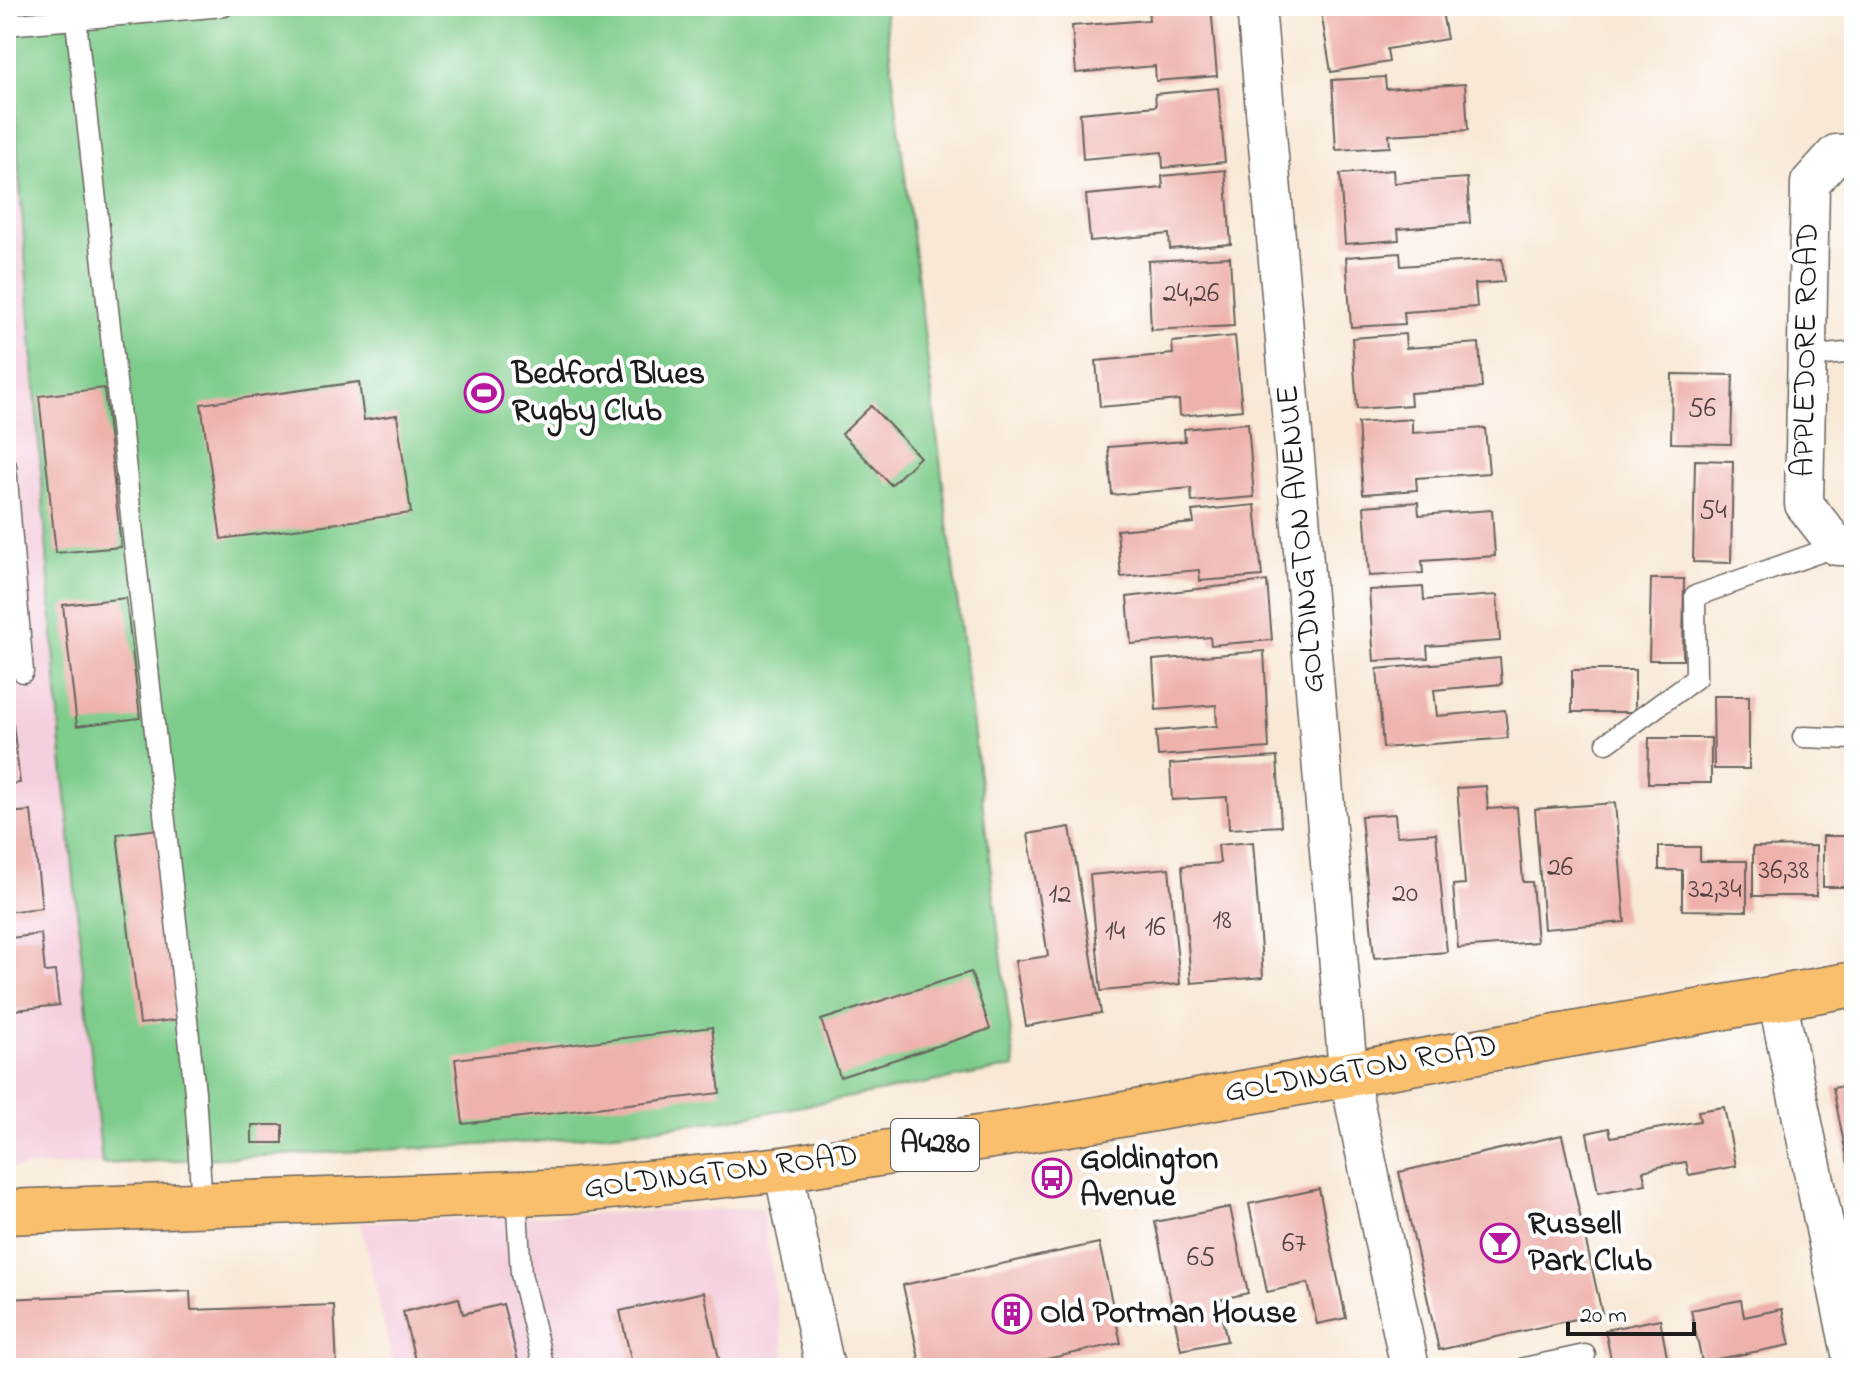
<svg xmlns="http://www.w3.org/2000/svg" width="1860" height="1374" font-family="'Indie Flower',sans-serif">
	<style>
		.built { fill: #f4cfde }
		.green { fill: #7ecc8b; stroke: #4d7454; stroke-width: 2 }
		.building { fill: #eeb1ac }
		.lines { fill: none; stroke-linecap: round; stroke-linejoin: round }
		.lane-casing { stroke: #69635d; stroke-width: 23 }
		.street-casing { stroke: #69635d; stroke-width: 41 }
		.primary-casing { stroke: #69635d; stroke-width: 47 }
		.lane { stroke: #fff; stroke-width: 20 }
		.street { stroke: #fff; stroke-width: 38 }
		.primary { stroke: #f9bf6d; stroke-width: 44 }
		.labels { text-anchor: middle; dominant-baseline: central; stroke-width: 8; stroke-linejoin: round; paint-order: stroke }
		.number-label { font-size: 28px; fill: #504140 }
		.shield { fill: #fff; stroke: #606060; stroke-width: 2 }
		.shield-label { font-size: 30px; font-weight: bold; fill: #1c1c1c }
		.street-label { font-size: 32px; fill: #1c1c1c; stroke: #fff }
		.poi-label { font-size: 32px; font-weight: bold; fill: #1c1c1c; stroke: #fff; text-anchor: start }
	</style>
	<rect width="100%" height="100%" fill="#fff"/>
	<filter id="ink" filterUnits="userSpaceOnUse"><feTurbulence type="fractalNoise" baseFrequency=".0125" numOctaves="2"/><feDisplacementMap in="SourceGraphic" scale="16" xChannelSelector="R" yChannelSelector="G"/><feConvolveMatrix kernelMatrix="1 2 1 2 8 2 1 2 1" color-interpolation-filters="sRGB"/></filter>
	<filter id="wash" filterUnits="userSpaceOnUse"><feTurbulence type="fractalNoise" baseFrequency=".006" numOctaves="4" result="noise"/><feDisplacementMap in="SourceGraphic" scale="32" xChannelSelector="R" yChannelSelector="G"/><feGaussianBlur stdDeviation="1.8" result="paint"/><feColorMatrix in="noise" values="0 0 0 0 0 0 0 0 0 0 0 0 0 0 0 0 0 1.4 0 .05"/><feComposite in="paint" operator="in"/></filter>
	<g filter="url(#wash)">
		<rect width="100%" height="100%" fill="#f8e8d5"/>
		<!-- built -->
		<g class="built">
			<path d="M6 6 61 745 102 1164 6 1168Z"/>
			<path d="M762 1208 787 1368H394L360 1222Z"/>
		</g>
		<!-- green -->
		<path class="green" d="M7 6H884L1015 1067 727 1120 535 1142 102 1164 61 745Z"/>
		<g id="blocks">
			<!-- building -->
			<g class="building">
				<path d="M1211 6 1217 76 1156 81 1155 66 1076 73 1072 26 1149 20 1148 7Z"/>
				<path d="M1320 6H1441L1447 39 1387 49 1389 62 1331 72Z"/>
				<path d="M1385 77 1386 89 1465 84 1468 130 1389 135 1390 147 1336 150 1332 80Z"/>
				<path d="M1218 88 1225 162 1163 168 1162 152 1083 159 1080 113 1156 106 1155 94Z"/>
				<path d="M1225 170 1231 244 1170 249 1169 234 1090 241 1086 195 1163 188 1162 176Z"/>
				<path d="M1393 170 1394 183 1467 178 1470 223 1398 229 1399 240 1345 244 1340 174Z"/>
				<path d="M1400 253 1401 266 1502 259 1504 282 1475 284 1477 307 1404 312 1405 324 1351 327 1346 257Z"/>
				<path d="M1230 257 1234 326 1151 330 1148 261Z"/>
				<path d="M1405 334 1406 348 1479 343 1482 388 1410 393 1411 405 1357 409 1352 338Z"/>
				<path d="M1235 336 1242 410 1180 416 1179 400 1100 407 1096 361 1173 354 1172 342Z"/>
				<path d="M1672 374 1733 375 1731 444 1671 443Z"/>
				<path d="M359 382 364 420 397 415 411 513 221 539 201 404Z"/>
				<path d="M104 388 121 547 56 553 39 396Z"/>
				<path d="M871 406 920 457 891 485 842 434Z"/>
				<path d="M1412 419V433L1485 428 1489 473 1416 478 1417 490 1363 494 1358 423Z"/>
				<path d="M1248 423 1254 497 1192 502 1191 488 1112 495 1108 447 1185 441 1184 429Z"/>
				<path d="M1695 460 1733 461 1731 563 1693 562Z"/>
				<path d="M1418 502 1419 515 1492 510 1495 556 1422 561 1423 573 1369 576 1364 506Z"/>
				<path d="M1255 505 1262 576 1200 581 1199 570 1121 577 1117 530 1194 523 1192 511Z"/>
				<path d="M1651 579H1684L1683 660H1649Z"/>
				<path d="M1267 581 1272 640 1211 645 1210 637 1131 644 1127 597Z"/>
				<path d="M1423 587 1424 600 1497 595 1500 641 1427 646 1428 658 1374 661 1369 590Z"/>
				<path d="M126 598 140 718 77 726 63 605Z"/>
				<path d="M1264 651 1269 748 1158 756 1156 731 1217 726 1216 705 1156 710 1153 660Z"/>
				<path d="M1500 658 1502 684 1434 690 1437 716 1505 710 1508 738 1383 748 1377 669Z"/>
				<rect x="1572" y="670" width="63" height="42"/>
				<path d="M1713 696H1749V769H1714Z"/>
				<path d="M13 724 20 783 6 785V725Z"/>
				<path d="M1649 738H1711V783H1648Z"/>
				<path d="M1277 757 1281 826 1229 829 1227 797 1172 800 1170 764Z"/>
				<path d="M1486 786 1488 809 1517 807 1523 882H1532L1537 942 1458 948 1453 885 1465 884 1457 788Z"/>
				<path d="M1615 803 1625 922 1544 929 1535 809Z"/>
				<path d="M31 811 42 908 6 912V813Z"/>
				<path d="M1395 814 1397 836 1436 833 1447 952 1374 958 1361 816Z"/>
				<path d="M1070 827 1101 1013 1026 1026 1015 961 1048 956 1028 834Z"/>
				<path d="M159 829 182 1019 140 1024 117 834Z"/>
				<rect x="1823" y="836" width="31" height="51"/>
				<path d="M1253 842 1263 977 1191 983 1182 866 1220 863 1218 845Z"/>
				<path d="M1816 846V896H1753V847Z"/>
				<path d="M1659 847H1700V861H1747V911L1682 910V870H1659Z"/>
				<path d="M1169 868 1180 984 1101 991 1090 875Z"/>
				<path d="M6 914 11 938 41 934 45 972 55 971 59 1005 6 1011Z"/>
				<path d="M971 972 990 1029 840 1077 821 1020Z"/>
				<path d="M712 1027 720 1093 463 1124 455 1059Z"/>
				<path d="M1854 1084V1173L1850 1174 1833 1088Z"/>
				<path d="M1724 1107 1736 1166 1689 1175 1686 1162 1663 1166 1643 1171 1646 1184 1598 1193 1587 1133 1609 1128 1611 1137 1700 1121 1698 1111Z"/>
				<rect x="252" y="1125" width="31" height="18"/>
				<path d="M1562 1135 1602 1313 1439 1350 1399 1172Z"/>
				<path d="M1319 1189 1346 1318 1317 1324 1308 1283 1267 1292 1249 1204Z"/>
				<path d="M1230 1207 1248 1293 1218 1300 1227 1341 1181 1350 1155 1222Z"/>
				<path d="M1099 1243 1121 1343 1005 1368H921L903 1285Z"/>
				<path d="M190 1291 191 1310 334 1305 337 1368H6V1299Z"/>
				<path d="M704 1292 721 1368H633L620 1311Z"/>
				<path d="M459 1298 463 1314 503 1304 520 1368H417L403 1312Z"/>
				<path d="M1741 1300 1744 1317 1782 1309 1790 1345 1702 1362 1691 1310Z"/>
				<path d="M1660 1319 1669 1368H1601L1612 1364 1605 1330Z"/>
			</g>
		</g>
	</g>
	<g filter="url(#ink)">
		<use href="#blocks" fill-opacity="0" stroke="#69635d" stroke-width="2"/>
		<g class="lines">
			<!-- lane casing -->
			<g class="lane-casing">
				<g id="lane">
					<path d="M76 21 195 1092 202 1206"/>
					<path d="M6 25 224 6"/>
					<path d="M1807 357 1854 352"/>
					<path d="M6 466 23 672"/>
					<path d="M1803 737 1854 739"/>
					<path d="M1607 743 1696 678 1695 596 1837 546"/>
					<path d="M516 1193 521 1274 544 1368"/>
					<path d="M1524 1368 1585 1355"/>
				</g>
			</g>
			<!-- street casing -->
			<g class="street-casing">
				<g id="street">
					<path d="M1256 6 1348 1071 1410 1368"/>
					<path d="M1854 153 1836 154 1810 183 1804 504 1837 546H1854"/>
					<path d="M1777 998 1854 1368"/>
					<path d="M783 1169 825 1368"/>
				</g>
			</g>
			<!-- primary casing -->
			<g class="primary-casing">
				<path id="primary" d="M6 1212 570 1191 783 1169 1080 1122 1854 984"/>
			</g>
			<!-- lane -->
			<use href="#lane" class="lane"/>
			<!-- street -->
			<use href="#street" class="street"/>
			<!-- primary -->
			<use href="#primary" class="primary"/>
		</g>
	</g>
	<!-- icons -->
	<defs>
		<g id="stadium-ring" transform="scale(2)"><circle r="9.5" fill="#fff" stroke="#b5179e" stroke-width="1.5"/><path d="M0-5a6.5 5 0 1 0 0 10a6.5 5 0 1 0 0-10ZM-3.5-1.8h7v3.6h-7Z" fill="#b5179e"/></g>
		<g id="bus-ring" transform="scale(2)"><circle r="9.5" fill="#fff" stroke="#b5179e" stroke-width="1.5"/><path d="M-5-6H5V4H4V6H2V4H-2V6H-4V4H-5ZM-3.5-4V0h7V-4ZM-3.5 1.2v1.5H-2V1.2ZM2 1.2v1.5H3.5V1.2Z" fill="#b5179e"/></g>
		<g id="bar-ring" transform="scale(2)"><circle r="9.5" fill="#fff" stroke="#b5179e" stroke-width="1.5"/><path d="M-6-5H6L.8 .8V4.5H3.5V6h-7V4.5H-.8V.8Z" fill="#b5179e"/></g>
		<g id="building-ring" transform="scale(2)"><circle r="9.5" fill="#fff" stroke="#b5179e" stroke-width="1.5"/><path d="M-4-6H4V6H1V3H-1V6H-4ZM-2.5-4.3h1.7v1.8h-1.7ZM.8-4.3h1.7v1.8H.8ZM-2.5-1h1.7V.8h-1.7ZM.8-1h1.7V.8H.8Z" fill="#b5179e"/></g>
	</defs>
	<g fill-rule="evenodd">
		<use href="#stadium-ring" x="484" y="393"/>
		<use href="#bus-ring" x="1052" y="1178"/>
		<use href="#bar-ring" x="1500" y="1243"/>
		<use href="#building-ring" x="1012" y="1314"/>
	</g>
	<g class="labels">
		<!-- number labels -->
		<g class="number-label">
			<text x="1191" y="294">24,26</text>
			<text x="1702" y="409">56</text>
			<text x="1713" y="511">54</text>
			<text x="1560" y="868">26</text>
			<text x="1784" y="871">36,38</text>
			<text x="1715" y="890">32,34</text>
			<text x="1405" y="894">20</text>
			<text x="1060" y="895">12</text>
			<text x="1222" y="921">18</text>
			<text x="1155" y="928">16</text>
			<text x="1115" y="932">14</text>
			<text x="1294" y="1244">67</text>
			<text x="1201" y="1258">65</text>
		</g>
		<!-- shield labels -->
		<rect class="shield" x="891" y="1119" width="88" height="52" rx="6"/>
		<g class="shield-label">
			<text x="935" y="1145">A4280</text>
		</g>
		<!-- street labels -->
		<g class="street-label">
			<text transform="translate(1807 350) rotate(-89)">APPLEDORE ROAD</text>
			<text transform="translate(1302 539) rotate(-95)">GOLDINGTON AVENUE</text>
			<text transform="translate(1361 1070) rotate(-10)">GOLDINGTON ROAD</text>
			<text transform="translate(721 1173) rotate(-7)">GOLDINGTON ROAD</text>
		</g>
		<!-- poi labels -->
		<g class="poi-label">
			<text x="512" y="375">Bedford Blues<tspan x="512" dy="37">Rugby Club</tspan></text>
			<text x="1080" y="1160">Goldington<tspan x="1080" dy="37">Avenue</tspan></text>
			<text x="1528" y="1225">Russell<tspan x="1528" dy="37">Park Club</tspan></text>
			<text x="1040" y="1314">Old Portman House</text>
		</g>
	</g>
	<!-- margin -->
	<rect width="1860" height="1374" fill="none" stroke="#fff" stroke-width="32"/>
	<!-- scale -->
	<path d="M1568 1322v12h126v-12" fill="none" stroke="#1c1c1c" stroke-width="4"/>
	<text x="1580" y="1322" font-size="24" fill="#1c1c1c" stroke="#ffffff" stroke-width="6" paint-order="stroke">20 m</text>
</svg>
